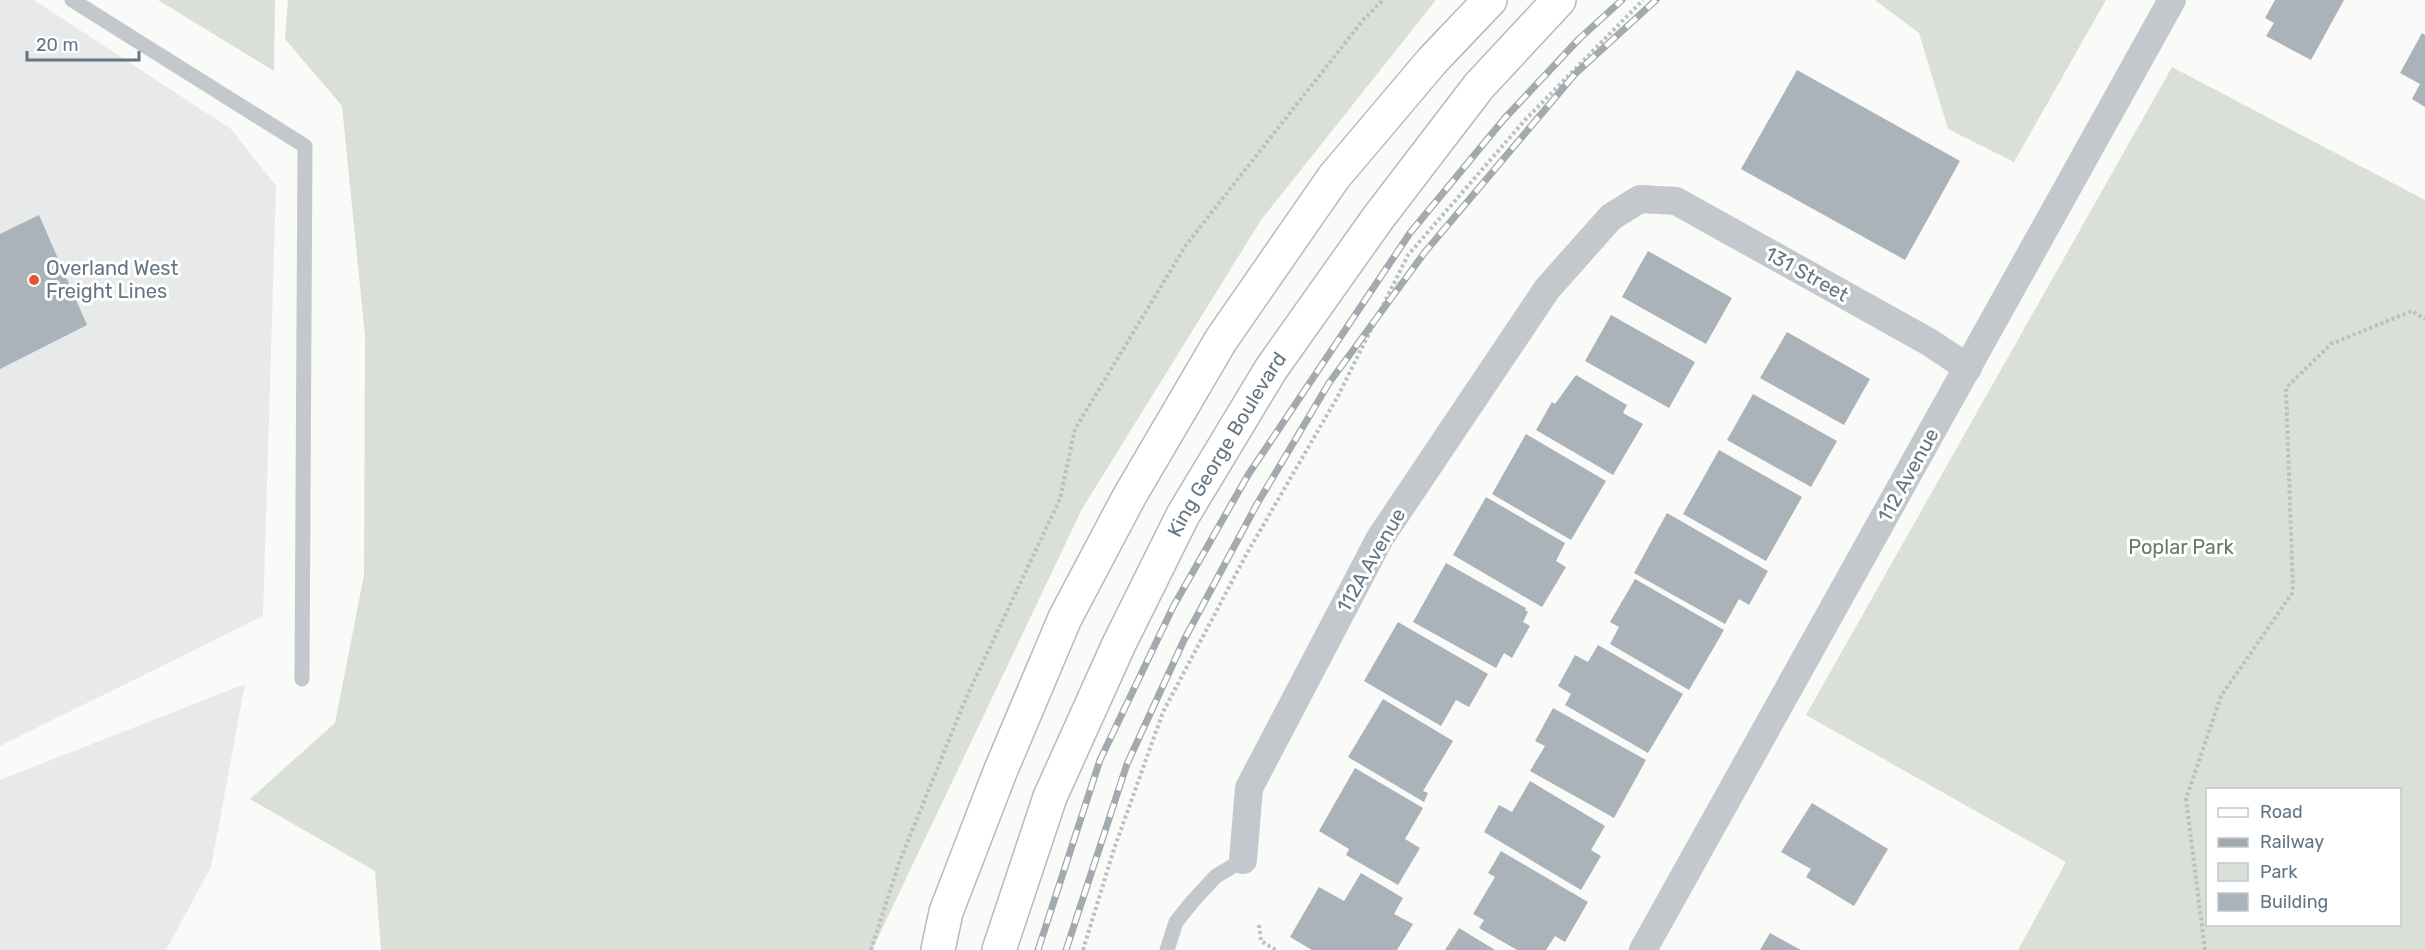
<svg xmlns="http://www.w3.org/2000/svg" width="2425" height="950" font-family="Rubik,sans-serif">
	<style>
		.built { fill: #e8e9e9 }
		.green { fill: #dadfd7; fill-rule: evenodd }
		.building { fill: #aab3b9 }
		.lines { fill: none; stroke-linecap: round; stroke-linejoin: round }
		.primary-casing { stroke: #b5babe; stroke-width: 36 }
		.path { stroke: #bbbfc2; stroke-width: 4; stroke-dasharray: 3 3; stroke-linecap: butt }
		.lane { stroke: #c3c8cc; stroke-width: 15 }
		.street { stroke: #c3c8cc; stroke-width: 28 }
		.primary { stroke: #fff; stroke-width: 33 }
		.rail-casing { stroke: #a2aab0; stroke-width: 7 }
		.rail { stroke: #fff; stroke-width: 4.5; stroke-dasharray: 14; stroke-linecap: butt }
		.poi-dot { fill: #e4572e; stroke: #fff; stroke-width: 2 }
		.labels { text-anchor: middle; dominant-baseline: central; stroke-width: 6; stroke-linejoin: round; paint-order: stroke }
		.poi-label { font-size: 20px; fill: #657683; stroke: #fff; text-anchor: start }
		.street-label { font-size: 20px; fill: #657683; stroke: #fff }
		.park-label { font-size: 20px; fill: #687a64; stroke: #fff }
	</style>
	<rect width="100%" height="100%" fill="#fafaf8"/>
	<!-- built -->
	<g class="built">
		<path d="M0 0H34L231 129 276 186 263 616 0 746Z"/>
		<path d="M245 684 211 867 166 950H0V780Z"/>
	</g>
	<!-- green -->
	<g class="green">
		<path d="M158 0H275L274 71Z"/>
		<path d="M288 0H1436L1261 220 1082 509 872 950H381L375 871 250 799 335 723 364 575 365 336 342 106 285 39Z"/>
		<path d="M1875 0H2106L2014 162 1948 129 1919 33Z"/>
		<path d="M2172 67 2425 200V950H2018L2066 862 1806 715ZM2208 790H2400V924H2208Z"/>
	</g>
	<!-- building -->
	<g class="building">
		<path d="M2275 0H2344L2311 60 2266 36 2274 23 2265 18Z"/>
		<path d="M2422 33 2425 35V107L2412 99 2420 84 2400 73Z"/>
		<path d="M1797 70 1960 161 1905 260 1741 169Z"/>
		<path d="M39 215 87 325 0 369V234Z"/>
		<path d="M1648 251 1732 298 1706 344 1622 297Z"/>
		<path d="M1611 315 1695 362 1669 408 1585 361Z"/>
		<path d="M1787 332 1870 379 1844 425 1760 378Z"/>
		<path d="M1576 375 1627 405 1623 413 1643 424 1613 475 1536 430 1552 402 1555 404Z"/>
		<path d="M1753 394 1837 441 1811 487 1727 440Z"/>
		<path d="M1526 434 1606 481 1571 540 1492 494Z"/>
		<path d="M1719 450 1802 497 1766 561 1683 514Z"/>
		<path d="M1486 497 1565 543 1556 561 1566 567 1542 607 1453 555Z"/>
		<path d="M1667 513 1768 571 1749 605 1739 599 1725 624 1634 573Z"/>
		<path d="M1446 563 1526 608 1525 610 1528 612 1523 622 1530 626 1512 658 1504 653 1496 668 1413 622Z"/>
		<path d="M1635 579 1724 630 1689 690 1610 644 1619 627 1610 622Z"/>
		<path d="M1398 622 1488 674 1469 707 1456 700 1441 726 1364 681Z"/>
		<path d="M1598 645 1683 694 1648 753 1565 705 1571 694 1558 686 1575 655 1588 662Z"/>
		<path d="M1383 699 1453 741 1423 791 1428 793 1424 802 1348 757Z"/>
		<path d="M1553 708 1646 760 1614 818 1530 771 1545 746 1535 741Z"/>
		<path d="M1355 768 1423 808 1405 839 1420 848 1398 885 1346 855 1349 849 1319 831Z"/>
		<path d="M1530 781 1605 826 1591 850 1601 856 1581 890 1484 832 1499 805 1512 812Z"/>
		<path d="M1812 803 1888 849 1854 906 1806 877 1811 869 1781 852Z"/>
		<path d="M1501 851 1588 902 1565 942 1555 936 1546 950H1517L1479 928 1484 920 1473 914 1495 877 1488 873Z"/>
		<path d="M1361 873 1403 898 1394 914 1413 924 1397 950H1312L1290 937 1319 887 1344 901Z"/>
		<path d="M1459 928 1495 950H1445Z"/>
		<path d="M1770 933 1801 950H1760Z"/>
	</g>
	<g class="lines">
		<!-- primary casing -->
		<g class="primary-casing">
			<g id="primary">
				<path d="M938 950 946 912 1000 772 1065 618 1129 497 1221 340 1334 177 1432 61 1490 0"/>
				<path id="s1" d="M999 950 1050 797 1119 644 1183 515 1271 369 1378 218 1479 86 1559 0"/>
			</g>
		</g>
		<!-- path -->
		<g class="path">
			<path d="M1259 925 1261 941 1276 950"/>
			<path d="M871 950 899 863 966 698 1060 499 1075 429 1186 245 1364 19 1383 0"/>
			<path d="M1083 950 1114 849 1163 712 1246 555 1338 396 1408 255 1525 120 1643 0"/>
			<path d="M2205 950 2186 799 2221 696 2293 592 2286 388 2331 344 2412 311 2425 319"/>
		</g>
		<!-- lane -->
		<g class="lane">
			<path d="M72 0 305 146 302 679"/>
			<path d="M1167 950 1176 922 1192 902 1216 876 1243 860"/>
		</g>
		<!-- street -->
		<g class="street">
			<path d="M1243 860 1249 788 1380 538 1547 289 1611 217 1640 199 1676 201 1929 342 1968 368"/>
			<path d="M1643 950 2172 0"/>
		</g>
		<!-- primary -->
		<use href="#primary" class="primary"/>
		<!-- rail casing -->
		<g class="rail-casing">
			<g id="rail">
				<path d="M1038 950 1100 760 1173 607 1248 475 1410 233 1504 119 1579 39 1622 0"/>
				<path d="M1066 950 1127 764 1184 640 1257 504 1329 383 1425 252 1575 74 1656 0"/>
			</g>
		</g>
		<!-- rail -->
		<use href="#rail" class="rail"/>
	</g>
	<!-- markers -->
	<circle class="poi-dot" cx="34" cy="280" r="6"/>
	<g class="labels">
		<!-- poi labels -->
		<g class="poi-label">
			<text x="46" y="268">Overland West<tspan x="46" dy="23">Freight Lines</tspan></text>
		</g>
		<!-- street labels -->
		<g class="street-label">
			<text transform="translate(1807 274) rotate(29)">131 Street</text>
			<text stroke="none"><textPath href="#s1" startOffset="556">King George Boulevard</textPath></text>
			<text transform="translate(1908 475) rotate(-61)">112 Avenue</text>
			<text transform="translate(1371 560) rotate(-60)">112A Avenue</text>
		</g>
		<!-- park labels -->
		<g class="park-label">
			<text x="2181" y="547">Poplar Park</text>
		</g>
	</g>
	<!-- legend -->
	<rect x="2206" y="788" width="195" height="138" fill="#ffffff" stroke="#c1c8cd" stroke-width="1.5"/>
	<rect x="2218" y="808" width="30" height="9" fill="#ffffff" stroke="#c1c8cd" stroke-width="1.5"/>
	<text x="2260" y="818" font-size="18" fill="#657683">Road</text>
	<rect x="2218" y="838" width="30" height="9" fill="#a2aab0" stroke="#c1c8cd" stroke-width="1.5"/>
	<text x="2260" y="848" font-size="18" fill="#657683">Railway</text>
	<rect x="2218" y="863" width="30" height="18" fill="#dadfd7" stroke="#c1c8cd" stroke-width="1.5"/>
	<text x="2260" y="878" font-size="18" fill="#657683">Park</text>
	<rect x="2218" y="893" width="30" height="18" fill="#aab3b9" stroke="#c1c8cd" stroke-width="1.5"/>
	<text x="2260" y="908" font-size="18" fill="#657683">Building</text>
	<!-- scale -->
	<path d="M27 51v9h112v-9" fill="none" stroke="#657683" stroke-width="3"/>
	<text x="36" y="51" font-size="18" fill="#657683" stroke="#ffffff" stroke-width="4.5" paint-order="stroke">20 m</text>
</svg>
